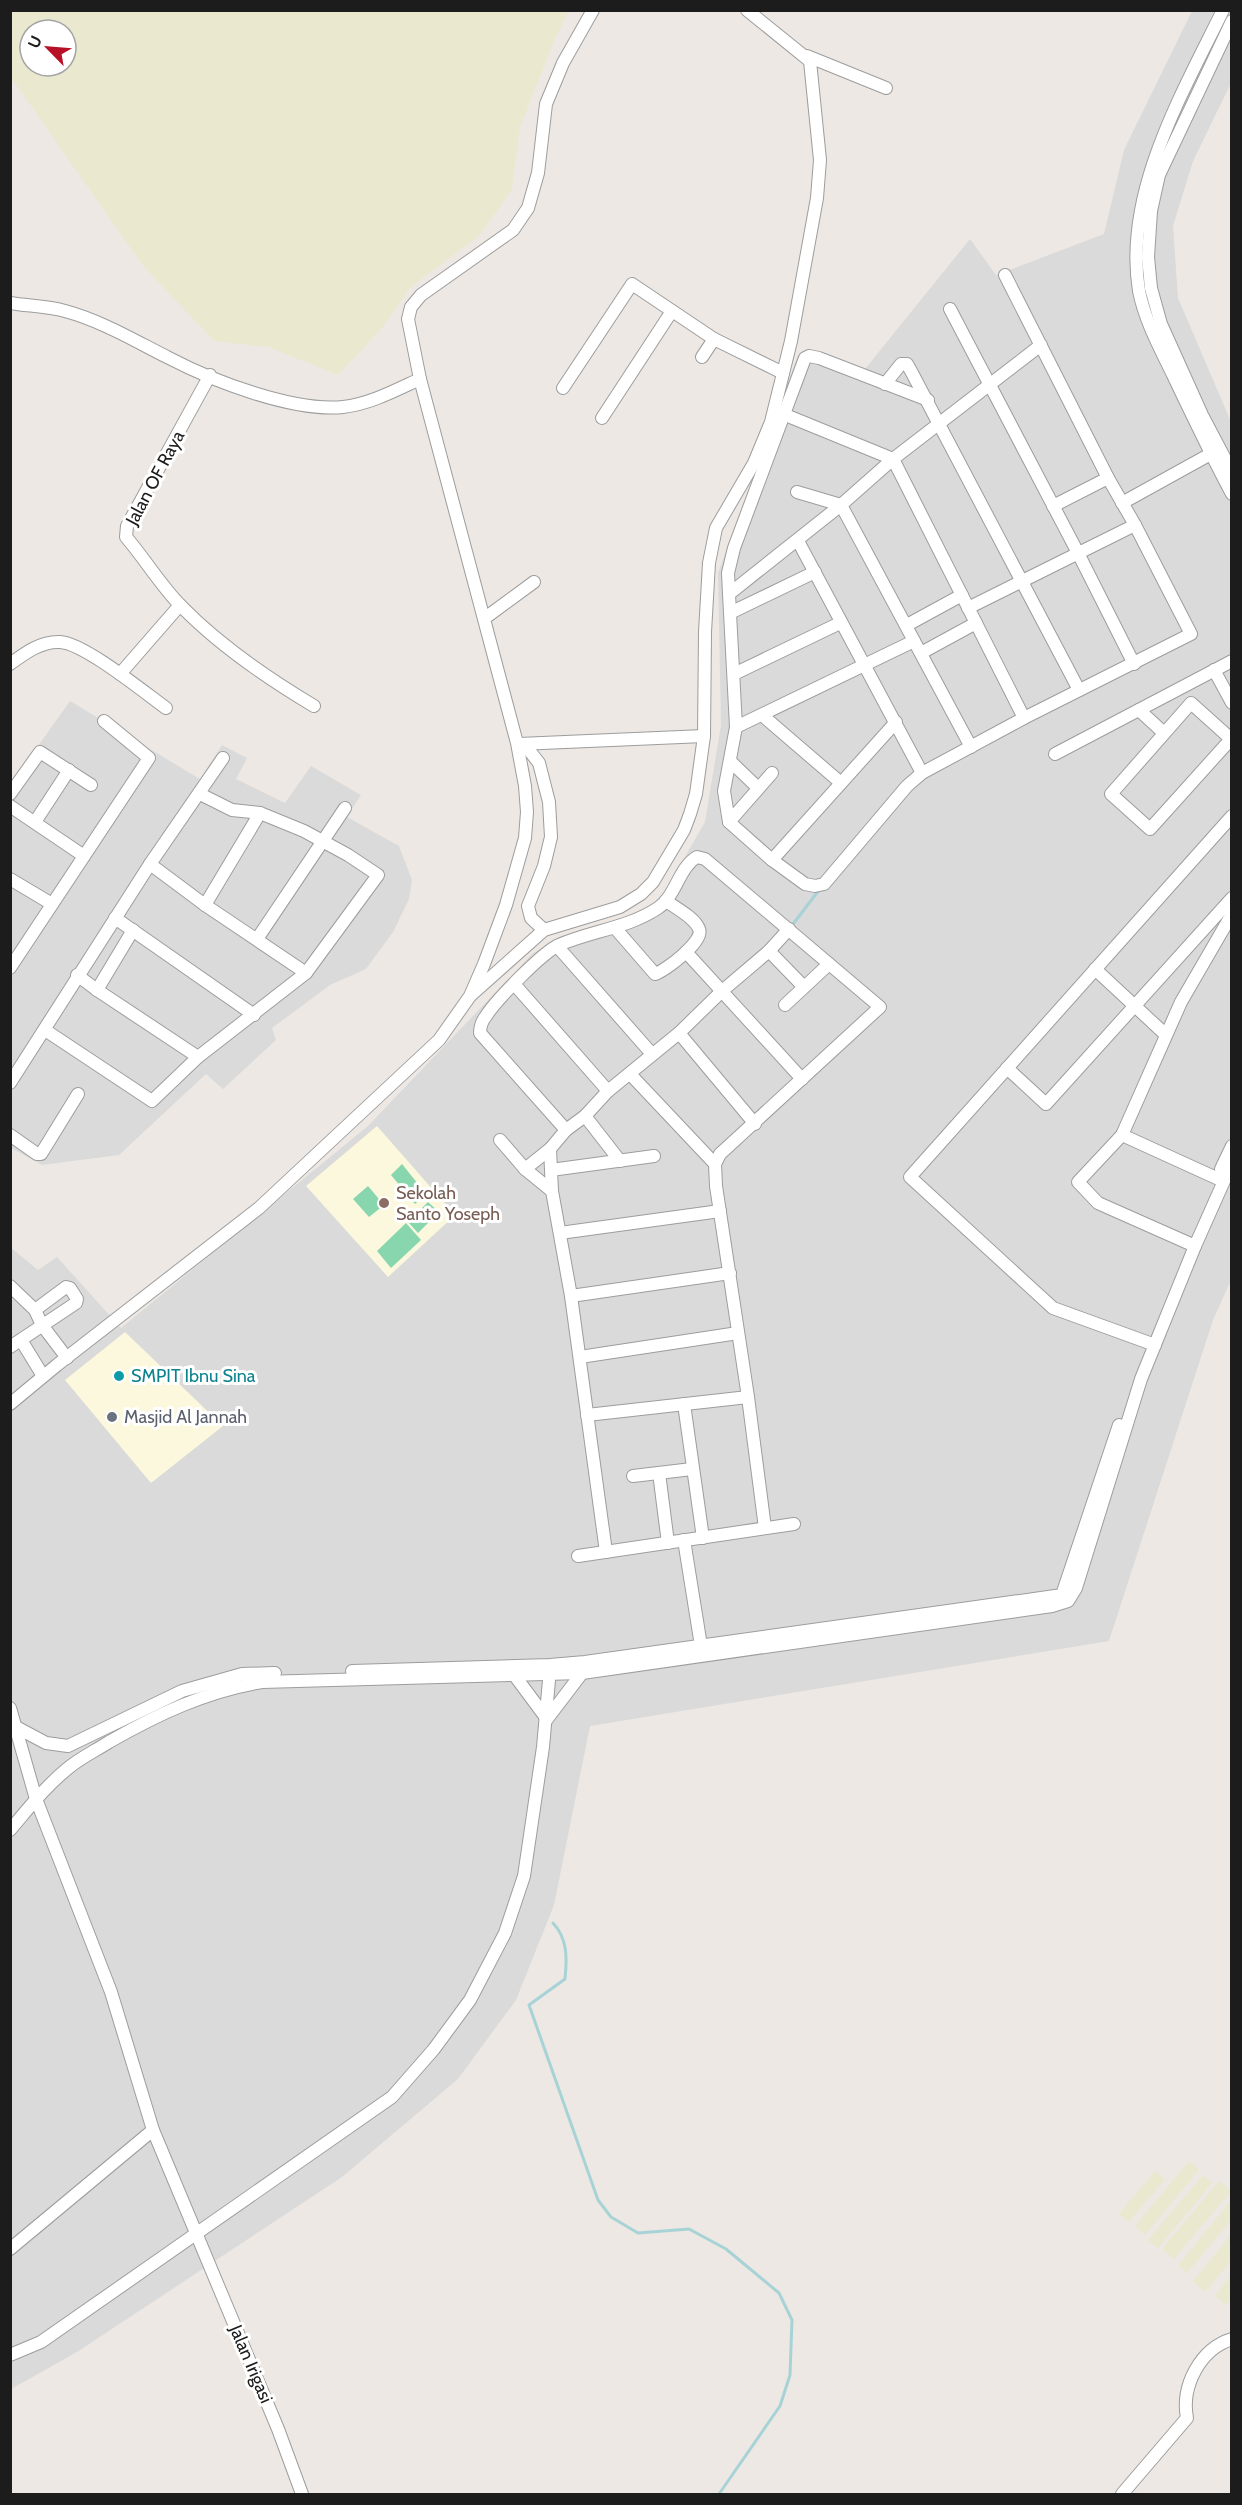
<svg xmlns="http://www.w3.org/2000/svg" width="1242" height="2505" font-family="Cabin,sans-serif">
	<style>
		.residential { fill: #dadada }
		.education { fill: #fcf8dd }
		.farmland { fill: #eae9d0; fill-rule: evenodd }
		.pitch { fill: #87d6ad }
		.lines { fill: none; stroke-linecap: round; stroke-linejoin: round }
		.stream { stroke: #a7d3d7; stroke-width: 3 }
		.minor-casing { stroke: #9d9d9d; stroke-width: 14 }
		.minor { stroke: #fff; stroke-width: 12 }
		.education-dot { fill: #8d6e63; stroke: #fff; stroke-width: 2 }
		.culture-dot { fill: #0f9aa8; stroke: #fff; stroke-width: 2 }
		.worship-dot { fill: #6b7280; stroke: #fff; stroke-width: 2 }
		.labels { text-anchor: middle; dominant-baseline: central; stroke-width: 6; stroke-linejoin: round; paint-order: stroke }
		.street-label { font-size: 18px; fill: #1c1c1c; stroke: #fff }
		.education-label { font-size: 18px; fill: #785e54; stroke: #fff; text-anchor: start }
		.culture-label { font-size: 18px; fill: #0d838f; stroke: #fff; text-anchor: start }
		.worship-label { font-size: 18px; fill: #5b616d; stroke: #fff; text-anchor: start }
	</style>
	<rect width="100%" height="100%" fill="#ede8e3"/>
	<!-- residential -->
	<g class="residential">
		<path d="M1192 11H1231V83L1193 161 1173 226 1178 298 1231 422V1280L1213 1320 1109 1641 590 1726 554 1905 516 2000 458 2079 342 2177 77 2352 11 2389 10 1247 38 1270 57 1257 121 1328 368 1126 533 953 561 937 655 909 705 822 721 725 718 573 798 355 865 369 970 239 996 275 1104 234 1124 150Z"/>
		<path d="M70 701 200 779 222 745 247 758 236 779 285 803 311 766 361 795 347 817 399 846 412 880 409 899 393 932 366 969 330 985 272 1028 276 1040 223 1089 206 1074 119 1155 42 1165 11 1148V784Z"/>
	</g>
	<!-- education -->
	<g class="education">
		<path d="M377 1126 449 1208 453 1217 388 1277 306 1186Z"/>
		<path d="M125 1332 223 1426 151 1483 65 1380Z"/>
	</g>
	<!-- farmland -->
	<g class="farmland">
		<path d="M11 10H569V11L554 41 520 128 512 189 480 235 411 287 382 328 338 375 268 347 214 341 143 266 12 79ZM30 30H66V66H30Z"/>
		<path d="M1189 2161 1199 2170 1145 2235 1135 2226Z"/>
		<path d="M1155 2171 1165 2179 1129 2222 1119 2214Z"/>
		<path d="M1203 2175 1212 2183 1158 2248 1148 2240Z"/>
		<path d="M1219 2181 1231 2191 1174 2259 1162 2249Z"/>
		<path d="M1231 2201V2220L1187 2273 1178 2265Z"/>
		<path d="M1231 2235V2261L1205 2292 1193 2281Z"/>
		<path d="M1231 2275V2299L1226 2305 1215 2296Z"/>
	</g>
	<!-- pitch -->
	<g class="pitch">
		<path d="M402 1164 426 1194 415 1204 391 1175Z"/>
		<path d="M368 1186 384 1205 369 1217 353 1199Z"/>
		<path d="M428 1202 439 1212 418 1233 408 1222Z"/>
		<path d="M406 1223 421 1240 391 1268 377 1251Z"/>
	</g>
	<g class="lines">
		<!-- stream -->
		<g class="stream">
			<path d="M790 928 819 890"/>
			<path d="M553 1923C568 1939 567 1959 565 1979L529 2005 598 2200 611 2217 638 2233 689 2229 726 2249 779 2293 792 2320 790 2375 780 2406 719 2494"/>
		</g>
		<!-- minor casing -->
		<g class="minor-casing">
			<g id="minor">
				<path d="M1223 10C1182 94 1123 194 1139 291 1145 321 1160 348 1173 375 1192 415 1211 455 1232 494"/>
				<path d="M1232 21 1159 175 1151 211 1148 257 1151 288 1161 324 1202 415 1232 472"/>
				<path d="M807 56 886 88"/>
				<path d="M1005 275 1108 478 1135 525 1191 634 1024 718 922 773 907 786 824 884 815 886 805 884 772 860 729 822 724 791 736 727 729 594 841 505 893 459 1041 345"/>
				<path d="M10 303C28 306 47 306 65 311 102 321 135 341 169 358 213 381 293 412 343 407 370 404 396 390 420 379"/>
				<path d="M950 309 1078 553 1134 664"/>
				<path d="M702 357 714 339"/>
				<path d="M210 375 127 526 126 537C145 559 161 586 181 606 220 646 267 678 314 706"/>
				<path d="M885 384 901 364H907L911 371 1079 690"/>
				<path d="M563 388 632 284 714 339 783 373"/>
				<path d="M783 414 893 459 1024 718"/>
				<path d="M602 418 672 311"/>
				<path d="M797 492 841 505 971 747"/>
				<path d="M1122 503 1216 451"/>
				<path d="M1053 506 1108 478"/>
				<path d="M798 541 922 773"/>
				<path d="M729 594 728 573 734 548 805 358 809 356 819 358 928 400"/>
				<path d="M968 608 1135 525"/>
				<path d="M732 612 815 572"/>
				<path d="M485 618 534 582"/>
				<path d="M907 625 962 595"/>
				<path d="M921 653 976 623"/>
				<path d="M10 664C25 653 41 641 60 642 84 643 145 693 166 708"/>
				<path d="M1214 670 1232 703"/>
				<path d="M120 674 180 605"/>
				<path d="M734 674 840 623"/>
				<path d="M1139 710 1164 733"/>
				<path d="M762 715 841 783"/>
				<path d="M736 727 914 641"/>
				<path d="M1231 739 1150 829 1111 794 1191 703 1231 739 1232 740"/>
				<path d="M519 744 704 736"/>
				<path d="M525 745 539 763 549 802 551 837 544 866 528 906 531 918 544 930"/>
				<path d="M1055 754 1232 661"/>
				<path d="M730 761 757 787"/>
				<path d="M10 794 40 752 91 785"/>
				<path d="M10 806 84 856"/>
				<path d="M35 822 69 770"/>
				<path d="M729 822 772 773"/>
				<path d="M772 860 896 722"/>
				<path d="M150 864 205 905 306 973"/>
				<path d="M10 879 52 904"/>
				<path d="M205 905 260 813"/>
				<path d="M115 918 254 1015"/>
				<path d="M615 928 655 974C665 971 705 941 699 929 695 918 676 908 666 901"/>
				<path d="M257 939 345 808"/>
				<path d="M557 946 652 1054"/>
				<path d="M769 951 804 987"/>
				<path d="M686 952 802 1079"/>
				<path d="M10 968 149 758 104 721"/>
				<path d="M1095 969 1166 1035"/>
				<path d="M77 975 97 990 198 1057"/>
				<path d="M515 985 608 1091"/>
				<path d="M97 990 133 930"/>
				<path d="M471 995 544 930 620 907 641 894 653 882 684 830 690 814 696 794 704 736 705 632 709 563 716 528 754 463 771 422 791 341 817 198 820 160 810 61 747 10"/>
				<path d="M785 1005 829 964"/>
				<path d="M45 1030 152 1101 198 1057 306 973 378 875 348 855 304 831 260 813 232 810 200 794"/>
				<path d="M679 1033 755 1124"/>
				<path d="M1007 1068 1046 1104 1232 898"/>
				<path d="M630 1074 715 1164"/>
				<path d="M10 1083 150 864 223 758"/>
				<path d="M585 1116 620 1161"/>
				<path d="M566 1130 480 1033C480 1026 482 1021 486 1016 496 1000 543 952 559 945 591 931 628 928 658 908 676 896 679 867 697 857L705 859 880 1007 720 1154 715 1164 716 1186 748 1397 765 1528"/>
				<path d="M10 1135 37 1154H41L78 1094"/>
				<path d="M1122 1135 1181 1002 1232 914"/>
				<path d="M500 1140 525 1169"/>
				<path d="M550 1149 552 1191 571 1296 606 1552"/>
				<path d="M1221 1169 1232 1146"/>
				<path d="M551 1170 654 1156"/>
				<path d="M552 1191 525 1169 550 1149 566 1130 585 1116 608 1091 679 1033 722 991 769 951 789 929"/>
				<path d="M560 1233 720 1211"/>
				<path d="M1195 1246 1098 1203 1078 1182 1122 1135 1223 1181"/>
				<path d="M10 1286 35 1310 42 1325 67 1358"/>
				<path d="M571 1296 730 1273"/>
				<path d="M21 1340 43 1376"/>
				<path d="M1155 1345 1053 1308 910 1177 1232 816"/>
				<path d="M10 1347 76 1303 77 1299 70 1288 66 1287 35 1310"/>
				<path d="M580 1357 738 1333"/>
				<path d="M10 1404 57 1365 259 1208 439 1040 470 996 484 964 506 905 525 838 527 812 525 786 517 743 420 379 408 319 411 307 421 295 513 230 528 208 538 173 546 104 563 63 593 10"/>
				<path d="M684 1404 703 1538"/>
				<path d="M587 1415 748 1397"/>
				<path d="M659 1473 668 1543"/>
				<path d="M633 1476 692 1469"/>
				<path d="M684 1540 702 1652"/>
				<path d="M578 1556 794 1524"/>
				<path d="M352 1671 550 1665 585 1662 1062 1595 1119 1425"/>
				<path d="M515 1676 547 1719 582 1673"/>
				<path d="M10 1708 36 1799 111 1992 153 2130 278 2429 302 2494"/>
				<path d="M16 1727 46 1743 68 1746 182 1691 242 1674 275 1673"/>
				<path d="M10 1830C28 1809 45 1787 67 1769 80 1758 95 1751 109 1742 158 1714 207 1691 262 1682L582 1673 1052 1606 1068 1601 1076 1588 1141 1379 1195 1246 1232 1163"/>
				<path d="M10 2249 153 2130"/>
				<path d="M10 2355 41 2342 392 2097 434 2049 470 2000 505 1933 524 1876 543 1747 550 1669"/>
				<path d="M1122 2494 1187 2418C1181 2386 1200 2349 1232 2339"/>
			</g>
		</g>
		<!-- minor -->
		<use href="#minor" class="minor"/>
	</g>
	<!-- markers -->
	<circle class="education-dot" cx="384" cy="1203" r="6"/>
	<circle class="culture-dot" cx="119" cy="1376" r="6"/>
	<circle class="worship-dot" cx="112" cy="1417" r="6"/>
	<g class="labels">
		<!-- street labels -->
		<g class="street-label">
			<text transform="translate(155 478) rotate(-62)">Jalan OF Raya</text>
			<text transform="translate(251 2364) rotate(67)">Jalan Irigasi</text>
		</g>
		<!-- education labels -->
		<g class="education-label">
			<text x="396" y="1193">Sekolah<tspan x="396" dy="21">Santo Yoseph</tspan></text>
		</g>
		<!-- culture labels -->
		<g class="culture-label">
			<text x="131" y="1376">SMPIT Ibnu Sina</text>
		</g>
		<!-- worship labels -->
		<g class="worship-label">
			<text x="124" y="1417">Masjid Al Jannah</text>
		</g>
	</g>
	<!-- border -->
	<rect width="1242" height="2505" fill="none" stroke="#1c1c1c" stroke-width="24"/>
	<!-- north arrow -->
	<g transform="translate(48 48) rotate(295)"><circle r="28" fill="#ffffff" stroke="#a4a4a4" stroke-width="1.5"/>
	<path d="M0-4.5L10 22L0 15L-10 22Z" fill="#b81026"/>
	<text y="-9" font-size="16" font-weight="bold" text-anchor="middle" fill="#1c1c1c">U</text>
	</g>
</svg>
